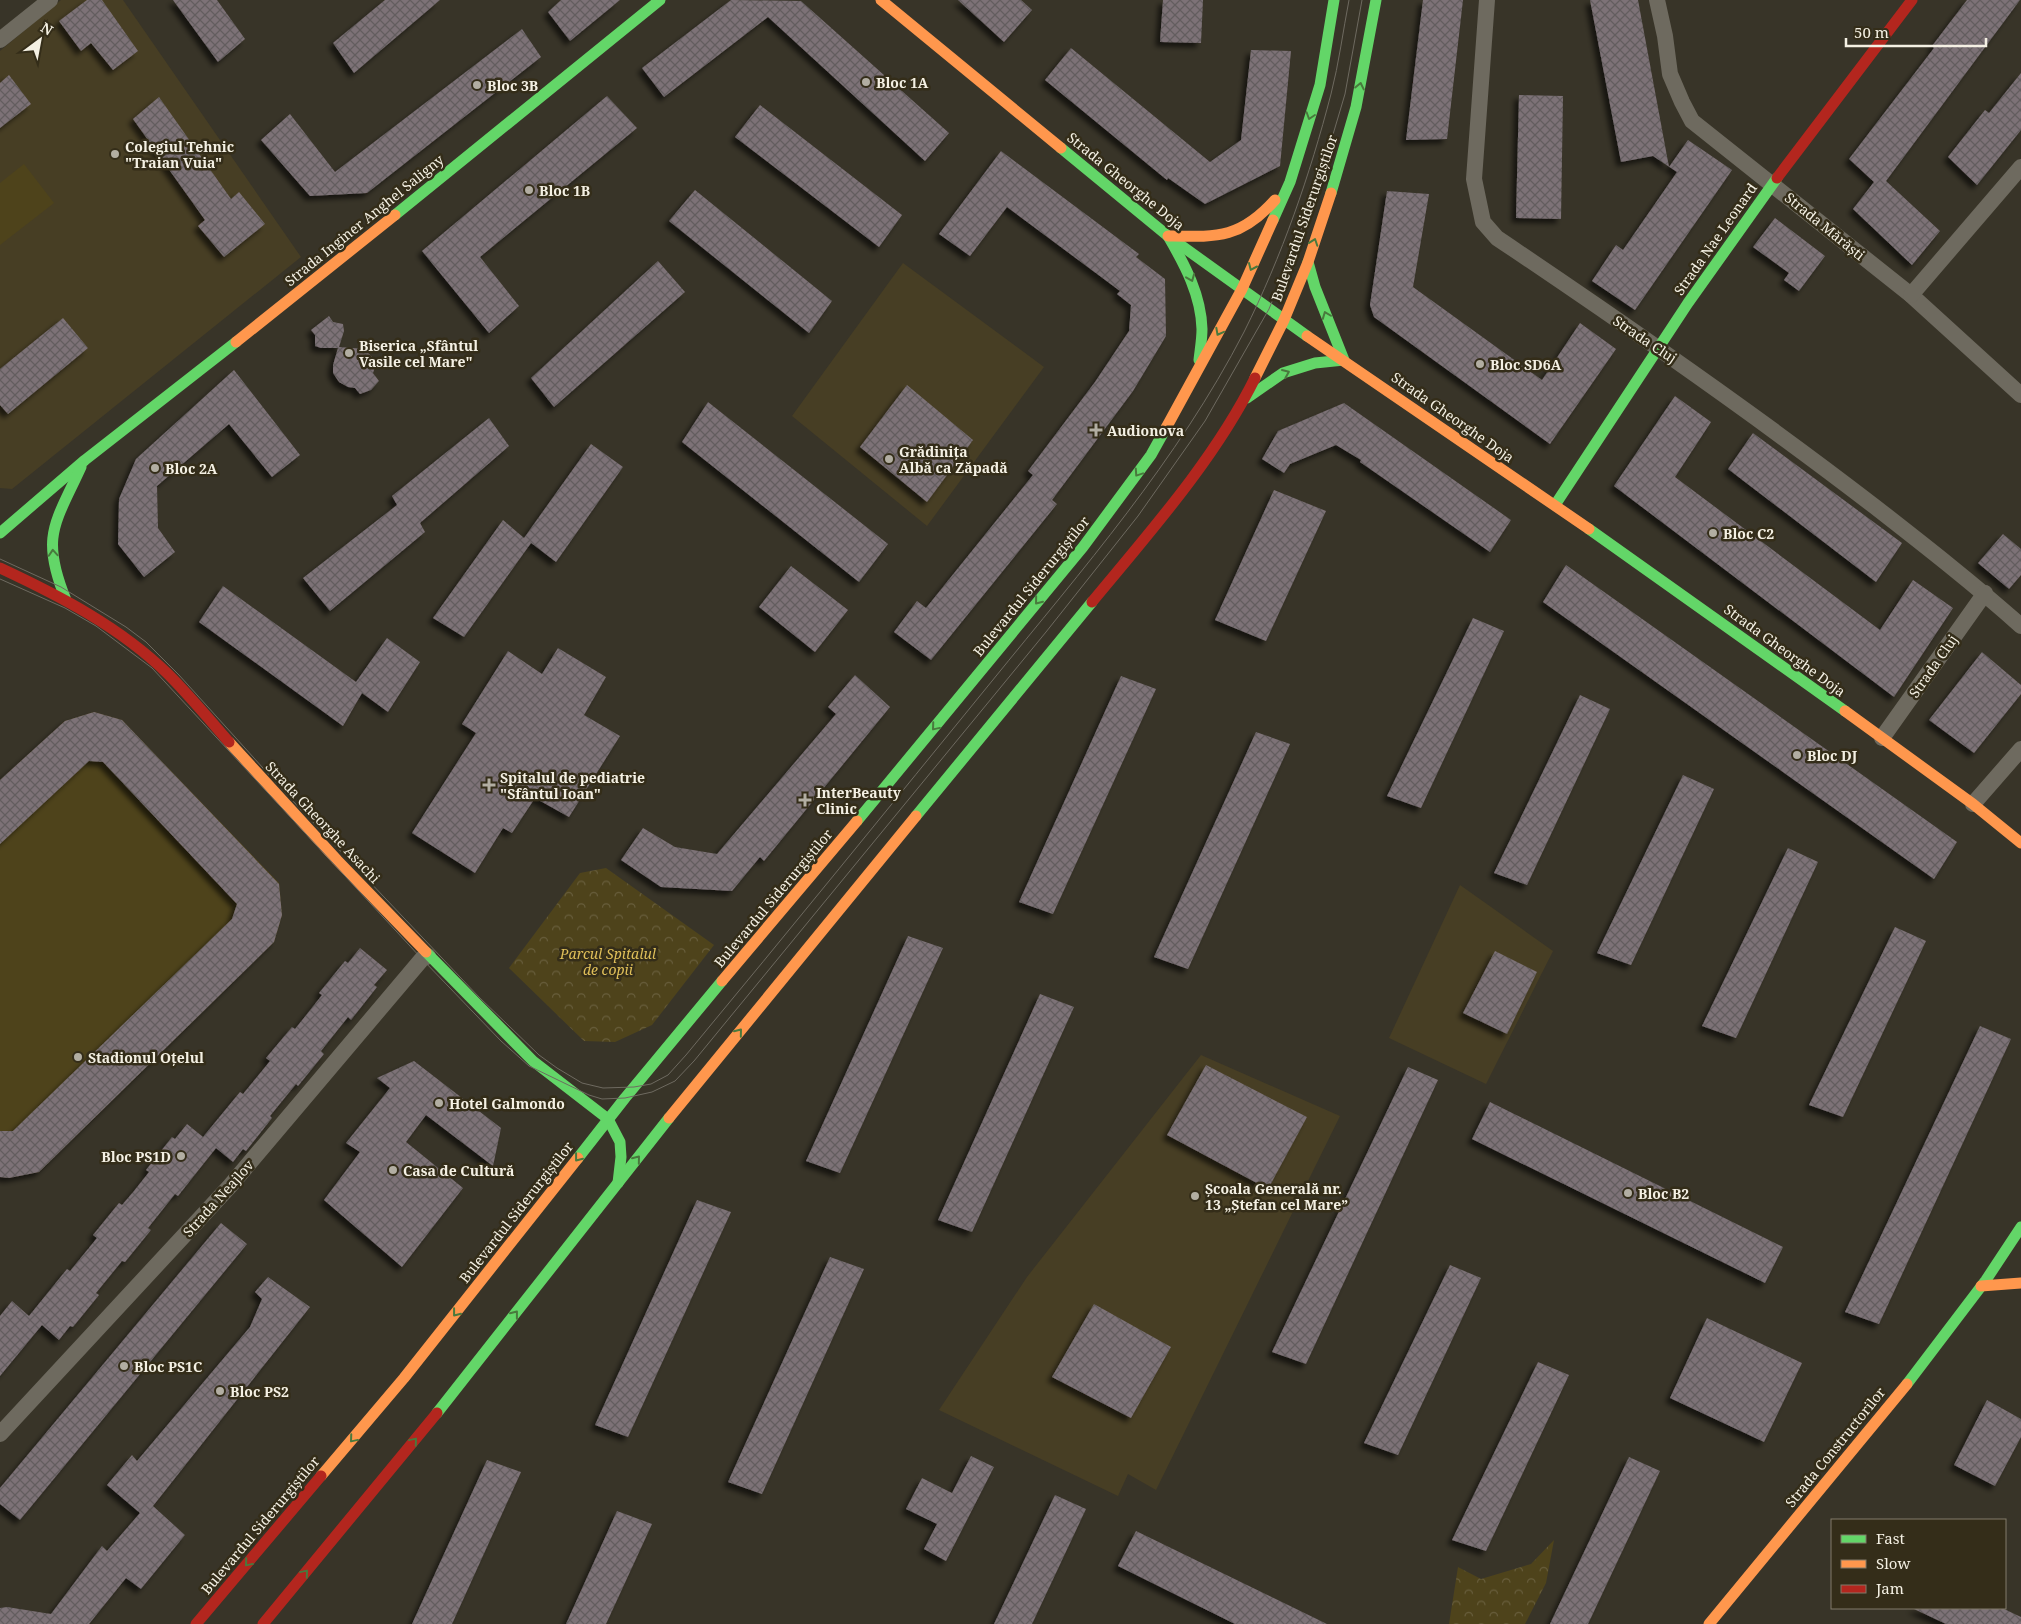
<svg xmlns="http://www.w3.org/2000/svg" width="2021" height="1624" font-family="'Noto Serif',serif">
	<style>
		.built { fill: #473e24 }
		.forest { fill: url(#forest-crowns) }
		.pitch { fill: #4e431b }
		.building { fill: url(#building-cross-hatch); filter: url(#shadow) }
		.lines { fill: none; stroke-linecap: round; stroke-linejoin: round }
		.street { stroke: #6e6a5f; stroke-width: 16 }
		.fast { stroke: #63d668; stroke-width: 11 }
		.slow { stroke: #ff974d; stroke-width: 11 }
		.jam { stroke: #b3261e; stroke-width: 11 }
		.tram { stroke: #6e6a60; stroke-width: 1 }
		.oneway { stroke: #49793d }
		.poi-dot { fill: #b2aea2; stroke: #342d19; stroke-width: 2 }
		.labels { text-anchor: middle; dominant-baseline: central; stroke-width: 5; stroke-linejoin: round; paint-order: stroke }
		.poi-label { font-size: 14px; font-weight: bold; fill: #f4f0e3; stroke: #342d19; text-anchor: start }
		.street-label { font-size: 14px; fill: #f4f0e3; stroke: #342d19 }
		.park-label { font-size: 14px; font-style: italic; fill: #dfbf59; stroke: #342d19 }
	</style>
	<defs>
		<pattern id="forest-crowns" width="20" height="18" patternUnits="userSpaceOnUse" patternTransform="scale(1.25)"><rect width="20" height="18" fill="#4e431b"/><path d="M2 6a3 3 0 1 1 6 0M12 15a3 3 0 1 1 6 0" fill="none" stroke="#685e3c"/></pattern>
		<pattern id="building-cross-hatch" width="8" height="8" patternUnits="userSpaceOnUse" patternTransform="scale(1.25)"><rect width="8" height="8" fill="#7d7277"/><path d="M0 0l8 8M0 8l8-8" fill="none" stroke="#635d5e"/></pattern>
		<filter id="shadow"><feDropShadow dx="-4.5" dy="4.5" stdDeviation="2.5" flood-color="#0009"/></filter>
	</defs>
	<rect width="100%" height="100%" fill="#383428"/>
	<!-- built -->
	<g class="built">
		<path d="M61 0H123L301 257 12 489 0 488V51Z"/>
		<path d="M903 263 1044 367 927 526 792 416Z"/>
		<path d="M1460 885 1553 951 1486 1084 1389 1038Z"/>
		<path d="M1201 1055 1340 1116 1156 1490 1128 1474 1118 1496 939 1410 1027 1277Z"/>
	</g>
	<!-- forest -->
	<g class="forest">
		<path d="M606 868 714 945 652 1025 615 1042 584 1041 509 968 580 873Z"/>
		<path d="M1554 1540 1546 1583 1525 1624H1449L1458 1567 1481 1579 1531 1564Z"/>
	</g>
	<!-- pitch -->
	<g class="pitch">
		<path d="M24 164 54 203 0 245V183Z"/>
		<path d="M94 712 122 720 279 883 282 915 274 942 39 1172 9 1178 0 1177V780L65 721Z"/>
	</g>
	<!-- building -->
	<g class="building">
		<path d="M87 0H102L138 51 113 70 91 43 81 51 59 21Z"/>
		<path d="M173 0H217L245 39 218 62Z"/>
		<path d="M385 0H440L354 73 333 43Z"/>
		<path d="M561 0H620L570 41 548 12Z"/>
		<path d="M731 0 801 1 949 133 925 161 768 17 664 97 642 68Z"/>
		<path d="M958 0H1021L1032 10 1004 42Z"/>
		<path d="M1163 0H1203L1201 43 1160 42Z"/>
		<path d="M1423 0H1463L1447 139 1406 140Z"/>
		<path d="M1590 0H1638L1669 167 1688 140 1732 170 1635 310 1592 281 1616 245 1623 250 1677 172 1653 156 1621 162Z"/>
		<path d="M1967 0H2020L1886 181 1940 231 1912 265 1853 209 1874 182 1849 159 1934 48 1932 46Z"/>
		<path d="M522 29 541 57 367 193 310 196 261 140 290 114 335 172Z"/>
		<path d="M1071 48 1210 162 1241 140 1251 50 1291 51 1280 166 1205 204 1168 178 1167 180 1045 80Z"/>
		<path d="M2021 73V130L1977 185 1948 157 1985 110 1989 113Z"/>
		<path d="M9 75 31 104 0 128V83Z"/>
		<path d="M1519 95 1563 96 1561 219 1516 218Z"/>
		<path d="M607 96 637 128 480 257 519 306 489 333 422 251Z"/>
		<path d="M159 97 231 199 239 192 265 224 224 257 198 226 205 220 133 119Z"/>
		<path d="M760 105 902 215 879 247 735 137Z"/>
		<path d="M1001 151 1139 254 1136 257 1165 279 1166 336 1133 391 1052 500 1057 504 931 660 894 632 917 601 926 608 1033 475 1028 471 1095 382 1129 331 1131 305 1117 294 1120 291 1007 207 970 256 939 234Z"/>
		<path d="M695 190 832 301 809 333 669 221Z"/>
		<path d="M1387 191 1429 194 1413 287 1542 380 1580 323 1616 349 1550 444 1374 317 1370 305Z"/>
		<path d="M1775 218 1825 256 1799 291 1784 280 1789 273 1753 247Z"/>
		<path d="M658 261 685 292 554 407 531 378Z"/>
		<path d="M329 316 333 322 343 324 344 331 339 347 365 349 372 357 375 367 373 373 379 381 371 390 360 394 355 388 348 387 339 382 333 373V365L338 348H321L315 346V335L311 330Z"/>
		<path d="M63 318 88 348 8 414 0 405V369Z"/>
		<path d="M234 370 300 455 272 477 229 424 157 486 158 528 175 552 144 577 118 544 119 499 136 459Z"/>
		<path d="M907 385 973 440 927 502 860 447Z"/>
		<path d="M1675 396 1711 422 1675 477 1880 630 1913 580 1953 608 1894 697 1614 486Z"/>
		<path d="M708 402 888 544 859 582 682 442Z"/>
		<path d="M1344 403 1511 520 1490 552 1360 462 1361 460 1336 445 1290 464 1284 473 1262 459 1278 431Z"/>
		<path d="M489 418 509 446 420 523 425 532 330 611 303 578 397 505 392 496Z"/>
		<path d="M1753 433 1902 543 1876 582 1728 469Z"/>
		<path d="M591 444 623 467 556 562 526 539 531 543 464 637 433 618 503 520 524 538Z"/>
		<path d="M1274 490 1326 511 1266 641 1215 620Z"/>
		<path d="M2003 534 2021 549V575L2009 589 1978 563Z"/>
		<path d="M1566 565 1957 842 1934 879 1543 602Z"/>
		<path d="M791 566 848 610 815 652 759 607Z"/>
		<path d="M223 586 356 682 387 638 420 662 388 712 362 693 343 726 199 622Z"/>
		<path d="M1473 618 1504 631 1421 808 1387 796Z"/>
		<path d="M558 648 606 677 584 715 620 736 569 817 535 798 512 833 503 828 475 873 412 833 476 733 462 724 508 651 542 674Z"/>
		<path d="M1982 652 2021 685V694L1974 753 1929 720Z"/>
		<path d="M855 675 890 707 764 861 760 857 732 891 661 887 621 860 643 828 675 847 717 854 836 714 828 707Z"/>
		<path d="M1121 676 1156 689 1053 914 1019 902Z"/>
		<path d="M1580 695 1610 709 1527 885 1494 873Z"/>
		<path d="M94 712 122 720 279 884 282 915 274 942 39 1172 9 1178 0 1177V1131H13L232 919 237 904 103 762 89 761 0 844V780L65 721Z"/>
		<path d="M1256 732 1290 744 1188 969 1154 957Z"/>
		<path d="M1683 775 1714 789 1631 965 1597 953Z"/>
		<path d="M1788 848 1818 862 1736 1038 1702 1026Z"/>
		<path d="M1895 927 1926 941 1843 1117 1809 1105Z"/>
		<path d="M908 936 943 948 840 1173 806 1161Z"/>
		<path d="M360 948 387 970 374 985 377 987 351 1020 348 1017 321 1051 324 1054 298 1086 296 1084 270 1116 272 1118 246 1151 243 1149 233 1162 216 1148 178 1196 175 1194 148 1228 151 1230 125 1262 122 1261 96 1293 99 1295 73 1327 70 1326 59 1340 42 1325 0 1376V1316L12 1301 29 1316 67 1269 70 1271 97 1238 93 1235 119 1203 122 1205 134 1191 149 1172 146 1170 172 1137 175 1139 187 1124 203 1137 240 1092 243 1094 270 1061 266 1058 292 1027 295 1029 307 1014 322 995 319 993 345 961 348 963Z"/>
		<path d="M1495 951 1537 972 1507 1034 1463 1013Z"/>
		<path d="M1040 994 1074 1007 972 1232 938 1220Z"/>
		<path d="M1980 1026 2011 1039 1879 1324 1845 1312Z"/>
		<path d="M414 1061 501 1128 493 1166 426 1115 406 1142 463 1188 402 1267 324 1200 360 1152 346 1143 390 1088 377 1078Z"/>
		<path d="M1206 1065 1307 1117 1268 1189 1167 1135Z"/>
		<path d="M1408 1067 1438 1080 1306 1364 1272 1352Z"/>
		<path d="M1490 1102 1783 1247 1765 1283 1472 1139Z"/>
		<path d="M697 1200 731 1212 628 1437 595 1425Z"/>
		<path d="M221 1223 247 1244 20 1520 0 1504V1488Z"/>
		<path d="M830 1257 864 1269 762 1494 728 1482Z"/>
		<path d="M1450 1265 1481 1278 1398 1455 1364 1443Z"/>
		<path d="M268 1277 310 1307 153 1506 185 1535 141 1589 126 1578 89 1624H0V1608L7 1607 51 1614 102 1546 107 1551 140 1513 107 1485 132 1455 137 1461 250 1327 262 1299 255 1292Z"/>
		<path d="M1094 1304 1171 1347 1131 1418 1052 1377Z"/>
		<path d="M1707 1318 1802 1363 1764 1442 1670 1398Z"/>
		<path d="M1538 1362 1569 1375 1486 1551 1452 1540Z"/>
		<path d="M1987 1400 2021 1419V1437L1995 1486 1954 1465Z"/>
		<path d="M971 1456 994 1467 946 1561 924 1549 937 1524 906 1509 922 1478 952 1493Z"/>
		<path d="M1629 1457 1660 1471 1588 1624H1550Z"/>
		<path d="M487 1460 521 1472 452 1624H412Z"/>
		<path d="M1055 1495 1086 1509 1032 1624H994Z"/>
		<path d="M617 1511 652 1524 606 1624H566Z"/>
		<path d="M1136 1531 1327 1624H1235L1118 1566Z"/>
		<path d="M1912 1608H2002L2021 1617V1624H1946Z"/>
	</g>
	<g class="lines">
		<!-- street -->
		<g class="street">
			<path d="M1487 0 1474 179 1483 222 1497 238C1625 324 1752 412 1874 506 1924 545 1974 584 2021 626"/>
			<path d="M1657 0 1665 36 1670 74 1682 102 1692 121 1911 295 2021 395"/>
			<path d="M0 40 50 0"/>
			<path d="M1911 295 2021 167"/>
			<path d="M1882 738 1985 593"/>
			<path d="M1973 804 2021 749"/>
			<path d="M0 1434 230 1186 422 959 428 956"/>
		</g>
		<!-- fast -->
		<g class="fast">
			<path d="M1061 148 1168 236 1307 336"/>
			<path d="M1331 193 1356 107 1376 0"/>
			<path d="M395 215 660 0"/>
			<path d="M1273 220 1290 182 1320 85 1334 0"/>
			<path d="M1168 236C1185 265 1201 295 1202 329 1202 340 1200 350 1199 360"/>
			<path d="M1247 398 1283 373 1315 363 1344 360 1315 287 1308 262"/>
			<path d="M1555 505 1688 303 1777 178"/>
			<path d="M1589 529 1845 711"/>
			<path d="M0 533 85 460 236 342"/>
			<path d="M66 600C40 536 55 524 81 467"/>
			<path d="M916 816 1092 602"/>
			<path d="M857 821 1083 547 1151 455 1166 428"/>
			<path d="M426 952 533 1061 608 1119 620 1142 621 1157 618 1183"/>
			<path d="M578 1158 625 1098 722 981"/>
			<path d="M1907 1384 1986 1280 2021 1227"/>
			<path d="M437 1413 669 1118"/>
		</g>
		<!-- slow -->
		<g class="slow">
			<path d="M881 0 1061 148"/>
			<path d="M1168 236C1217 237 1240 239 1275 200"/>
			<path d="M1307 336 1589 529"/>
			<path d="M236 342 395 215"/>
			<path d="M1255 378 1284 320 1308 262 1331 193"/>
			<path d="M1166 428 1242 289 1273 220"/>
			<path d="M1845 711 1973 804 2021 843"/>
			<path d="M229 742 337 860 426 952"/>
			<path d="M722 981 857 821"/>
			<path d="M669 1118 916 816"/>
			<path d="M1981 1286 2021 1283"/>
			<path d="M321 1476 404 1378 578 1158"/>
			<path d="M1709 1624 1907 1384"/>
		</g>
		<!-- jam -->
		<g class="jam">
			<path d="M1777 178 1912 0"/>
			<path d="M0 568C60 596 120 627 168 674 189 695 209 719 229 742"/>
			<path d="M1092 602C1149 533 1215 459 1255 378"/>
			<path d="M196 1624 321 1476"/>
			<path d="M263 1624 437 1413"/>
		</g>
		<!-- tram -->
		<g class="tram">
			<path d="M0 559 61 587 126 627 146 642 179 675 291 799 479 997 539 1055 557 1068 582 1083 603 1088 634 1087 651 1084 668 1075 686 1055C789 931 890 806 992 681 1082 570 1178 460 1244 332 1282 256 1310 175 1331 94 1339 63 1343 31 1349 0"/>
			<path d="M0 579 65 608 96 626 152 668 422 959 501 1041 529 1066 589 1095 602 1099 625 1098 652 1092 675 1081 694 1061 1046 632 1138 516 1205 421 1269 309 1315 195 1345 94 1362 0"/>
		</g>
	</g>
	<!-- one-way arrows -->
	<defs><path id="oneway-chevron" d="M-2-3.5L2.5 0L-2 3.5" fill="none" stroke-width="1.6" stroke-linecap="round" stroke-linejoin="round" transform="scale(1.25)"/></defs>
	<g class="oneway">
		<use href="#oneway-chevron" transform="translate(1360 86) rotate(-78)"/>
		<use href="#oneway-chevron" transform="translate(1310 116) rotate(108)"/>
		<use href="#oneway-chevron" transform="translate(1314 242) rotate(-71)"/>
		<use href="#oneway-chevron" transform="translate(1252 267) rotate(114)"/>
		<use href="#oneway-chevron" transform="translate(1191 278) rotate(68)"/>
		<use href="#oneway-chevron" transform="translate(1326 315) rotate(-111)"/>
		<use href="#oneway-chevron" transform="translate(1219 332) rotate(118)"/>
		<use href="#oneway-chevron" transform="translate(1286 373) rotate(-23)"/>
		<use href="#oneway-chevron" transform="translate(1138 473) rotate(124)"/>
		<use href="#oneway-chevron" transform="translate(53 553) rotate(-94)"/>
		<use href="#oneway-chevron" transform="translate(1038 601) rotate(129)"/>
		<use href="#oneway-chevron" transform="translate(935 727) rotate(130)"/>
		<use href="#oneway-chevron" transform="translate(739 1032) rotate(-51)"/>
		<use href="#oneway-chevron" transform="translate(578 1158) rotate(128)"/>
		<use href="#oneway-chevron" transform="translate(637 1159) rotate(-51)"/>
		<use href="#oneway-chevron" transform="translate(456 1313) rotate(128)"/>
		<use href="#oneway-chevron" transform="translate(515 1314) rotate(-52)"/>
		<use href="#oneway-chevron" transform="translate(353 1439) rotate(130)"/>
		<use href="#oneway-chevron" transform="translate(414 1441) rotate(-50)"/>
		<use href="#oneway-chevron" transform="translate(248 1563) rotate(130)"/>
		<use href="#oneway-chevron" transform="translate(305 1573) rotate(-50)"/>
	</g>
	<!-- markers -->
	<g class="poi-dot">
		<circle cx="866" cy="82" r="5"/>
		<circle cx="477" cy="85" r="5"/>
		<circle cx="115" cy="154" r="5"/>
		<circle cx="529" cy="190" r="5"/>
		<circle cx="349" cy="353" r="5"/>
		<circle cx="1480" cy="364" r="5"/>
		<path d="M1093.5 422.5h5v5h5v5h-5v5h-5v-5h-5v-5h5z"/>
		<circle cx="889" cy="459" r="5"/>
		<circle cx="155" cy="468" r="5"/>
		<circle cx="1713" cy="533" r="5"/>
		<circle cx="1797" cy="755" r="5"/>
		<path d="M486.5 777.5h5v5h5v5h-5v5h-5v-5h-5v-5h5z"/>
		<path d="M802.5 792.5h5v5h5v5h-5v5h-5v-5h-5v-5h5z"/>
		<circle cx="78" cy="1057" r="5"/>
		<circle cx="439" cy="1103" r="5"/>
		<circle cx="181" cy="1156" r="5"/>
		<circle cx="393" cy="1170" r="5"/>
		<circle cx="1628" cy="1193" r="5"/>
		<circle cx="1195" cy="1196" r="5"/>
		<circle cx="124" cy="1366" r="5"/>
		<circle cx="220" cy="1391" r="5"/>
	</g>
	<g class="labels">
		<!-- poi labels -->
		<g class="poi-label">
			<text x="876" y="82">Bloc 1A</text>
			<text x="487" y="85">Bloc 3B</text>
			<text x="125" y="146">Colegiul Tehnic<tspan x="125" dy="16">"Traian Vuia"</tspan></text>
			<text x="539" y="190">Bloc 1B</text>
			<text x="359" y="345">Biserica „Sfântul<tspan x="359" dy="16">Vasile cel Mare"</tspan></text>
			<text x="1490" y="364">Bloc SD6A</text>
			<text x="1107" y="430">Audionova</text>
			<text x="899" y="451">Grădinița<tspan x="899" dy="16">Albă ca Zăpadă</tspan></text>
			<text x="165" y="468">Bloc 2A</text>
			<text x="1723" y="533">Bloc C2</text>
			<text x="1807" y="755">Bloc DJ</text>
			<text x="500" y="777">Spitalul de pediatrie<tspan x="500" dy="16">"Sfântul Ioan"</tspan></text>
			<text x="816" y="792">InterBeauty<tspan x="816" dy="16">Clinic</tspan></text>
			<text x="88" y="1057">Stadionul Oțelul</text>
			<text x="449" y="1103">Hotel Galmondo</text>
			<text x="171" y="1156" text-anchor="end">Bloc PS1D</text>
			<text x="403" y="1170">Casa de Cultură</text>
			<text x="1205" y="1188">Școala Generală nr.<tspan x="1205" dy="16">13 „Ștefan cel Mare”</tspan></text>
			<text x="1638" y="1193">Bloc B2</text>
			<text x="134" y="1366">Bloc PS1C</text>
			<text x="230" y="1391">Bloc PS2</text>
		</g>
		<!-- street labels -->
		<g class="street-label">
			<text transform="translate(1126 181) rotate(39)">Strada Gheorghe Doja</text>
			<text transform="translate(1304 218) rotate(-71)">Bulevardul Siderurgiștilor</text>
			<text transform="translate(364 220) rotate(-39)">Strada Inginer Anghel Saligny</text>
			<text transform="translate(1825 226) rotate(39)">Strada Mărăști</text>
			<text transform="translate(1715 239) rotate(-55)">Strada Nae Leonard</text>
			<text transform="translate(1645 339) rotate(34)">Strada Cluj</text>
			<text transform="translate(1453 417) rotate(35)">Strada Gheorghe Doja</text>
			<text transform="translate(1031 586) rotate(-51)">Bulevardul Siderurgiștilor</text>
			<text transform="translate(1785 650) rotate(36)">Strada Gheorghe Doja</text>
			<text transform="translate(1933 666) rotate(-55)">Strada Cluj</text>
			<text transform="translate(323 822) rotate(47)">Strada Gheorghe Asachi</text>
			<text transform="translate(773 898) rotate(-50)">Bulevardul Siderurgiștilor</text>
			<text transform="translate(218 1198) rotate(-48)">Strada Neajlov</text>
			<text transform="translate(516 1212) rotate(-52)">Bulevardul Siderurgiștilor</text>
			<text transform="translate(1835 1447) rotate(-51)">Strada Constructorilor</text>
			<text transform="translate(260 1525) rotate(-50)">Bulevardul Siderurgiștilor</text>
		</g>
		<!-- park labels -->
		<g class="park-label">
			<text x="608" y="953">Parcul Spitalul<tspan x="608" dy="16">de copii</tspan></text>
		</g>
	</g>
	<!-- legend -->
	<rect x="1831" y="1519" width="175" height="90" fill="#342d19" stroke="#817b6a"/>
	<rect x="1841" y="1535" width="25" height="8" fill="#63d668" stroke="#817b6a"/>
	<text x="1876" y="1544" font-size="15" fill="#f4f0e3">Fast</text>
	<rect x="1841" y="1560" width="25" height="8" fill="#ff974d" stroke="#817b6a"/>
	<text x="1876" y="1569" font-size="15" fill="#f4f0e3">Slow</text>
	<rect x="1841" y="1585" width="25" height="8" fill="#b3261e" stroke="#817b6a"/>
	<text x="1876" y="1594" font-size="15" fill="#f4f0e3">Jam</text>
	<!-- north arrow -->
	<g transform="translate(40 40) rotate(32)" stroke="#342d19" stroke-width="4" paint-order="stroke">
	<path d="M0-4L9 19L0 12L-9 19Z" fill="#f4f0e3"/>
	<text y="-8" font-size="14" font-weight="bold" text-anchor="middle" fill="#f4f0e3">N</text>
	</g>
	<!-- scale -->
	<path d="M1846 38v8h140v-8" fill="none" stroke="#f4f0e3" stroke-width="2.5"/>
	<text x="1854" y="38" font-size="15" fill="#f4f0e3" stroke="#342d19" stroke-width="4" paint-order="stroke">50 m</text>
</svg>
